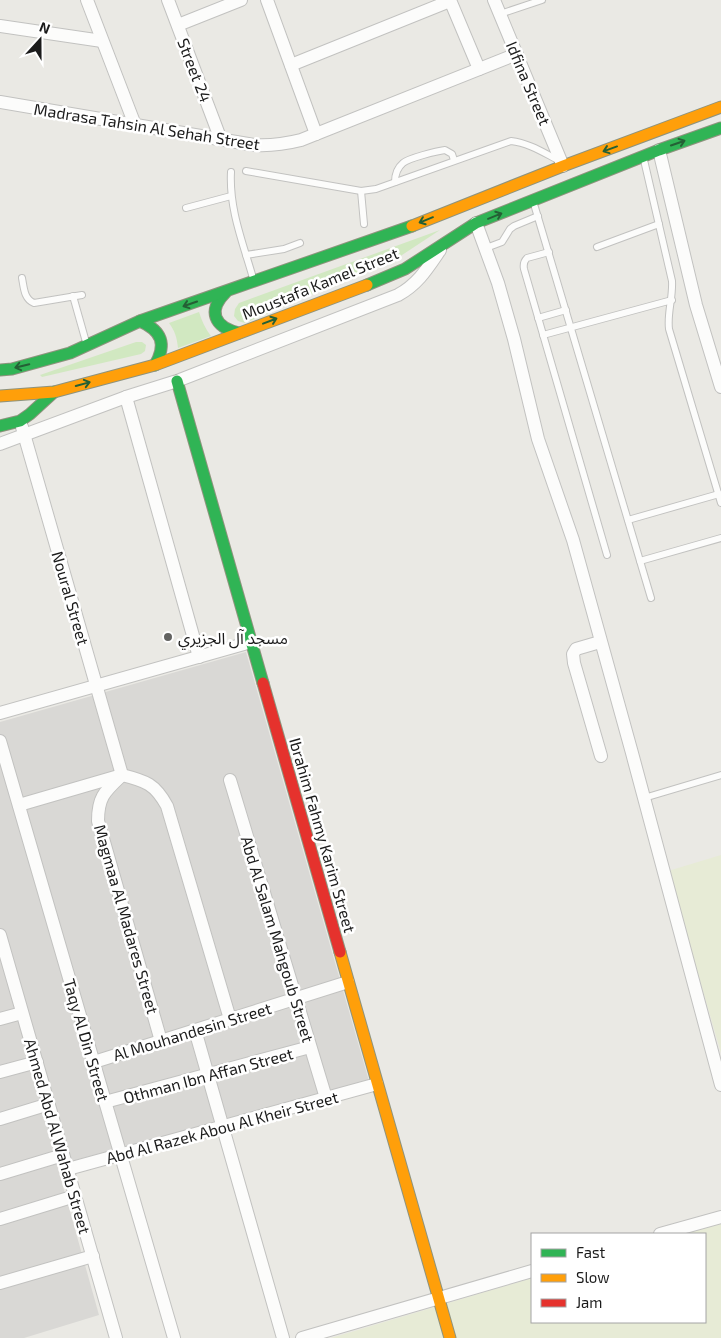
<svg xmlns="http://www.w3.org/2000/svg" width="721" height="1338" font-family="'Exo 2','Noto Sans Arabic',sans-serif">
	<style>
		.residential { fill: #d9d8d5 }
		.farmland { fill: #e7ebd6 }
		.grass { fill: #d1e8c1 }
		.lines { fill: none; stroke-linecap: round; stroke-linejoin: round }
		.lane-casing { stroke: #c2c2c0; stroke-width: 8 }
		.street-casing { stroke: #c2c2c0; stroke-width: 14 }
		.fast-casing { stroke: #8e937d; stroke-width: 13 }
		.slow-casing { stroke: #8e937d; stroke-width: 13 }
		.jam-casing { stroke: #8e937d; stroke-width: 13 }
		.lane { stroke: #fcfcfb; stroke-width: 6 }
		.street { stroke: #fcfcfb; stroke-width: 12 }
		.fast { stroke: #30b455; stroke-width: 11 }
		.slow { stroke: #ff9f0a; stroke-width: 11 }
		.jam { stroke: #e5322d; stroke-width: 11 }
		.oneway { stroke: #246035 }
		.poi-dot { fill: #636361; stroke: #fff; stroke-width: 2 }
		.labels { text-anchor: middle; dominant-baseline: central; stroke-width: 5; stroke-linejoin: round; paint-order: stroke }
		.street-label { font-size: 16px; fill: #1b1b1b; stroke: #fff }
		.poi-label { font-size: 16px; fill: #1b1b1b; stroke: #fff; text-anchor: start }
	</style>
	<rect width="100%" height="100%" fill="#eae9e4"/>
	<!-- residential -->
	<path class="residential" d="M246 652 369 1081 57 1165 99 1315 24 1338H0V722Z"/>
	<!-- farmland -->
	<g class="farmland">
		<path d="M721 855V1053L668 871Z"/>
		<path d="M721 1221V1338H331L532 1278V1322H705V1234H678Z"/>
	</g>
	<!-- grass -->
	<g class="grass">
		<path d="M440 230 399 257 245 323 238 321 234 316 235 309 239 303Z"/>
		<path d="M199 312C202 321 205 328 211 336L178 348C177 338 175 331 169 323Z"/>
		<path d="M136 342H142L146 345 145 351 141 354 42 377 40 375Z"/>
	</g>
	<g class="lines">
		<!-- lane casing -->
		<g class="lane-casing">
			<g id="lane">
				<path d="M500 14 542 0"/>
				<path d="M644 160 672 281C673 298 667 313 669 329L721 503"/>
				<path d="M246 171 361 191 376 189 511 141C529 143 544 153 560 161"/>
				<path d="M231 172C229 209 243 243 253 278"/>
				<path d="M395 182C395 175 397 168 403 163 409 158 437 151 445 150L452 154 454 160"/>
				<path d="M361 191 364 224"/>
				<path d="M534 204 651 598"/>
				<path d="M186 208 231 196"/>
				<path d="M597 247 659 224"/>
				<path d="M486 248 502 242 510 229 514 226 538 216"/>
				<path d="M549 252 527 258C524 261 523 264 524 269L607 555"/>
				<path d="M246 255 284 249 300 243"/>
				<path d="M22 278C24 288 24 299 34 303L82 295"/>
				<path d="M73 296 86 342"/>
				<path d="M538 318 566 310"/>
				<path d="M543 335 672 300"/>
				<path d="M628 520 719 494"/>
				<path d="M640 561 721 538"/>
				<path d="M644 798 721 775"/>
			</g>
		</g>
		<!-- street casing -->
		<g class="street-casing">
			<g id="street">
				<path d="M87 0 135 125"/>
				<path d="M168 0 221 140"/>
				<path d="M267 0 316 134"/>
				<path d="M450 0 479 69"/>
				<path d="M494 0 563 166"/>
				<path d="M178 25 241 0"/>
				<path d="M0 26 102 41"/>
				<path d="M291 65 450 1"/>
				<path d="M0 102 254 145C270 146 285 144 301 140L517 54"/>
				<path d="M659 150 696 305 721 387"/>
				<path d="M476 223 498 283 514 339 538 439 573 540 632 753 721 1085"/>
				<path d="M126 397 199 657"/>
				<path d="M22 427 122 775"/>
				<path d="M0 444 126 397 177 381 398 295C418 284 427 269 440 250"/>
				<path d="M600 642 576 649 573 654 574 663 601 756"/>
				<path d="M0 713 251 642"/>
				<path d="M0 741 174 1338"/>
				<path d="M120 777C104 792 98 798 98 821L161 1041"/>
				<path d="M230 780 326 1098"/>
				<path d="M19 805 122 775C146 781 155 784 167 806L230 1019"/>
				<path d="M0 935 116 1338"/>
				<path d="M0 1019 22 1013"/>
				<path d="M195 1030 283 1338"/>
				<path d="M94 1062 348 982"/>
				<path d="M0 1072 37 1062"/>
				<path d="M105 1102 310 1047"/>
				<path d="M0 1119 49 1104"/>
				<path d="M68 1169 377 1084"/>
				<path d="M0 1174 63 1155"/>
				<path d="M0 1219 75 1196"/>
				<path d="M660 1234 721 1217"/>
				<path d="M0 1283 93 1256"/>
				<path d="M302 1338 532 1271"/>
			</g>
		</g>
		<!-- fast casing -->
		<g class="fast-casing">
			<g id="fast">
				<path d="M367 285 405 269 476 223 659 150 721 128"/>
				<path d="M226 292C207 311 214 327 239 333"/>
				<path d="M140 321C162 331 167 344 155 365"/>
				<path d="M0 370 12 369 70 353 140 321 412 226"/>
				<path d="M177 381 263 683"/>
				<path d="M0 426 20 421 30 414 54 392"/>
			</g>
		</g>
		<!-- slow casing -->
		<g class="slow-casing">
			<g id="slow">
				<path d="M412 226 563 166 721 107"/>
				<path d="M0 396 54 392 155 365 367 285"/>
				<path d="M340 952 450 1338"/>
			</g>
		</g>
		<!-- jam casing -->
		<g class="jam-casing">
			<path id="jam" d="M263 683 340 952"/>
		</g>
		<!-- lane -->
		<use href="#lane" class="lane"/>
		<!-- street -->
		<use href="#street" class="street"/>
		<!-- fast -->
		<use href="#fast" class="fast"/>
		<!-- slow -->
		<use href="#slow" class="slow"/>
		<!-- jam -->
		<use href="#jam" class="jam"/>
	</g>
	<!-- one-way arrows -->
	<defs><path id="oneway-shaft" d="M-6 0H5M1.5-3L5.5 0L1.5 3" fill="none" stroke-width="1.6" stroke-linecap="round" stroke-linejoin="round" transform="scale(1.25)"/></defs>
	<g class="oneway">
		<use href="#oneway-shaft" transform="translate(678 143) rotate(-19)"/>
		<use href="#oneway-shaft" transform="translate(610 149) rotate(160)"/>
		<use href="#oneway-shaft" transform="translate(495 216) rotate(-22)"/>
		<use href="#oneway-shaft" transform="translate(426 220) rotate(158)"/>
		<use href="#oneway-shaft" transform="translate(190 304) rotate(161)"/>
		<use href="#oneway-shaft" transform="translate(270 321) rotate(-21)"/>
		<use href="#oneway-shaft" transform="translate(22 366) rotate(166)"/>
		<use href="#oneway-shaft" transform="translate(83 384) rotate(-15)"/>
	</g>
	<!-- markers -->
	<circle class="poi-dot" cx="168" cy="637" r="5"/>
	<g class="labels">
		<!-- street labels -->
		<g class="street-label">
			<text transform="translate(195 70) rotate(69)">Street 24</text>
			<text transform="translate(529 83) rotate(67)">Idfina Street</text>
			<text transform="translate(147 126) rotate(9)">Madrasa Tahsin Al Sehah Street</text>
			<text transform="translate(320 283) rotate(-22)">Moustafa Kamel Street</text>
			<text transform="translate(71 598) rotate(74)">Noural Street</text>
			<text transform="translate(323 835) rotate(74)">Ibrahim Fahmy Karim Street</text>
			<text transform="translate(127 919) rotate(74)">Magmaa Al Madares Street</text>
			<text transform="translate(278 939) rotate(73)">Abd Al Salam Mahgoub Street</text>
			<text transform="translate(192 1031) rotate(-17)">Al Mouhandesin Street</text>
			<text transform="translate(87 1040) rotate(74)">Taqy Al Din Street</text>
			<text transform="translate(208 1075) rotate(-15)">Othman Ibn Affan Street</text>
			<text transform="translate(222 1127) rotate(-15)">Abd Al Razek Abou Al Kheir Street</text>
			<text transform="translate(58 1136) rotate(74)">Ahmed Abd Al Wahab Street</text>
		</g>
		<!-- poi labels -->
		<g class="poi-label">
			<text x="178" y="637">مسجد آل الجزيري</text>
		</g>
	</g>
	<!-- legend -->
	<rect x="531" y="1233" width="175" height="90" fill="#ffffff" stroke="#a4a4a4"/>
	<rect x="541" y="1249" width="25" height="8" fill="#30b455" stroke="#a4a4a4"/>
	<text x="576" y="1258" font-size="15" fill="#1b1b1b">Fast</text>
	<rect x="541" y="1274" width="25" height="8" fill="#ff9f0a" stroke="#a4a4a4"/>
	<text x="576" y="1283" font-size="15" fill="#1b1b1b">Slow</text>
	<rect x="541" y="1299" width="25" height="8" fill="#e5322d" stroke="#a4a4a4"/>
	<text x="576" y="1308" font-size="15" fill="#1b1b1b">Jam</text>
	<!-- north arrow -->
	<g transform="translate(40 40) rotate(21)" stroke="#ffffff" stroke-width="4" paint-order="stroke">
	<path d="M0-4L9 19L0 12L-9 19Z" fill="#1b1b1b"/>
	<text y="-8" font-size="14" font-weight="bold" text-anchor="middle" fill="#1b1b1b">N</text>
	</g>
</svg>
